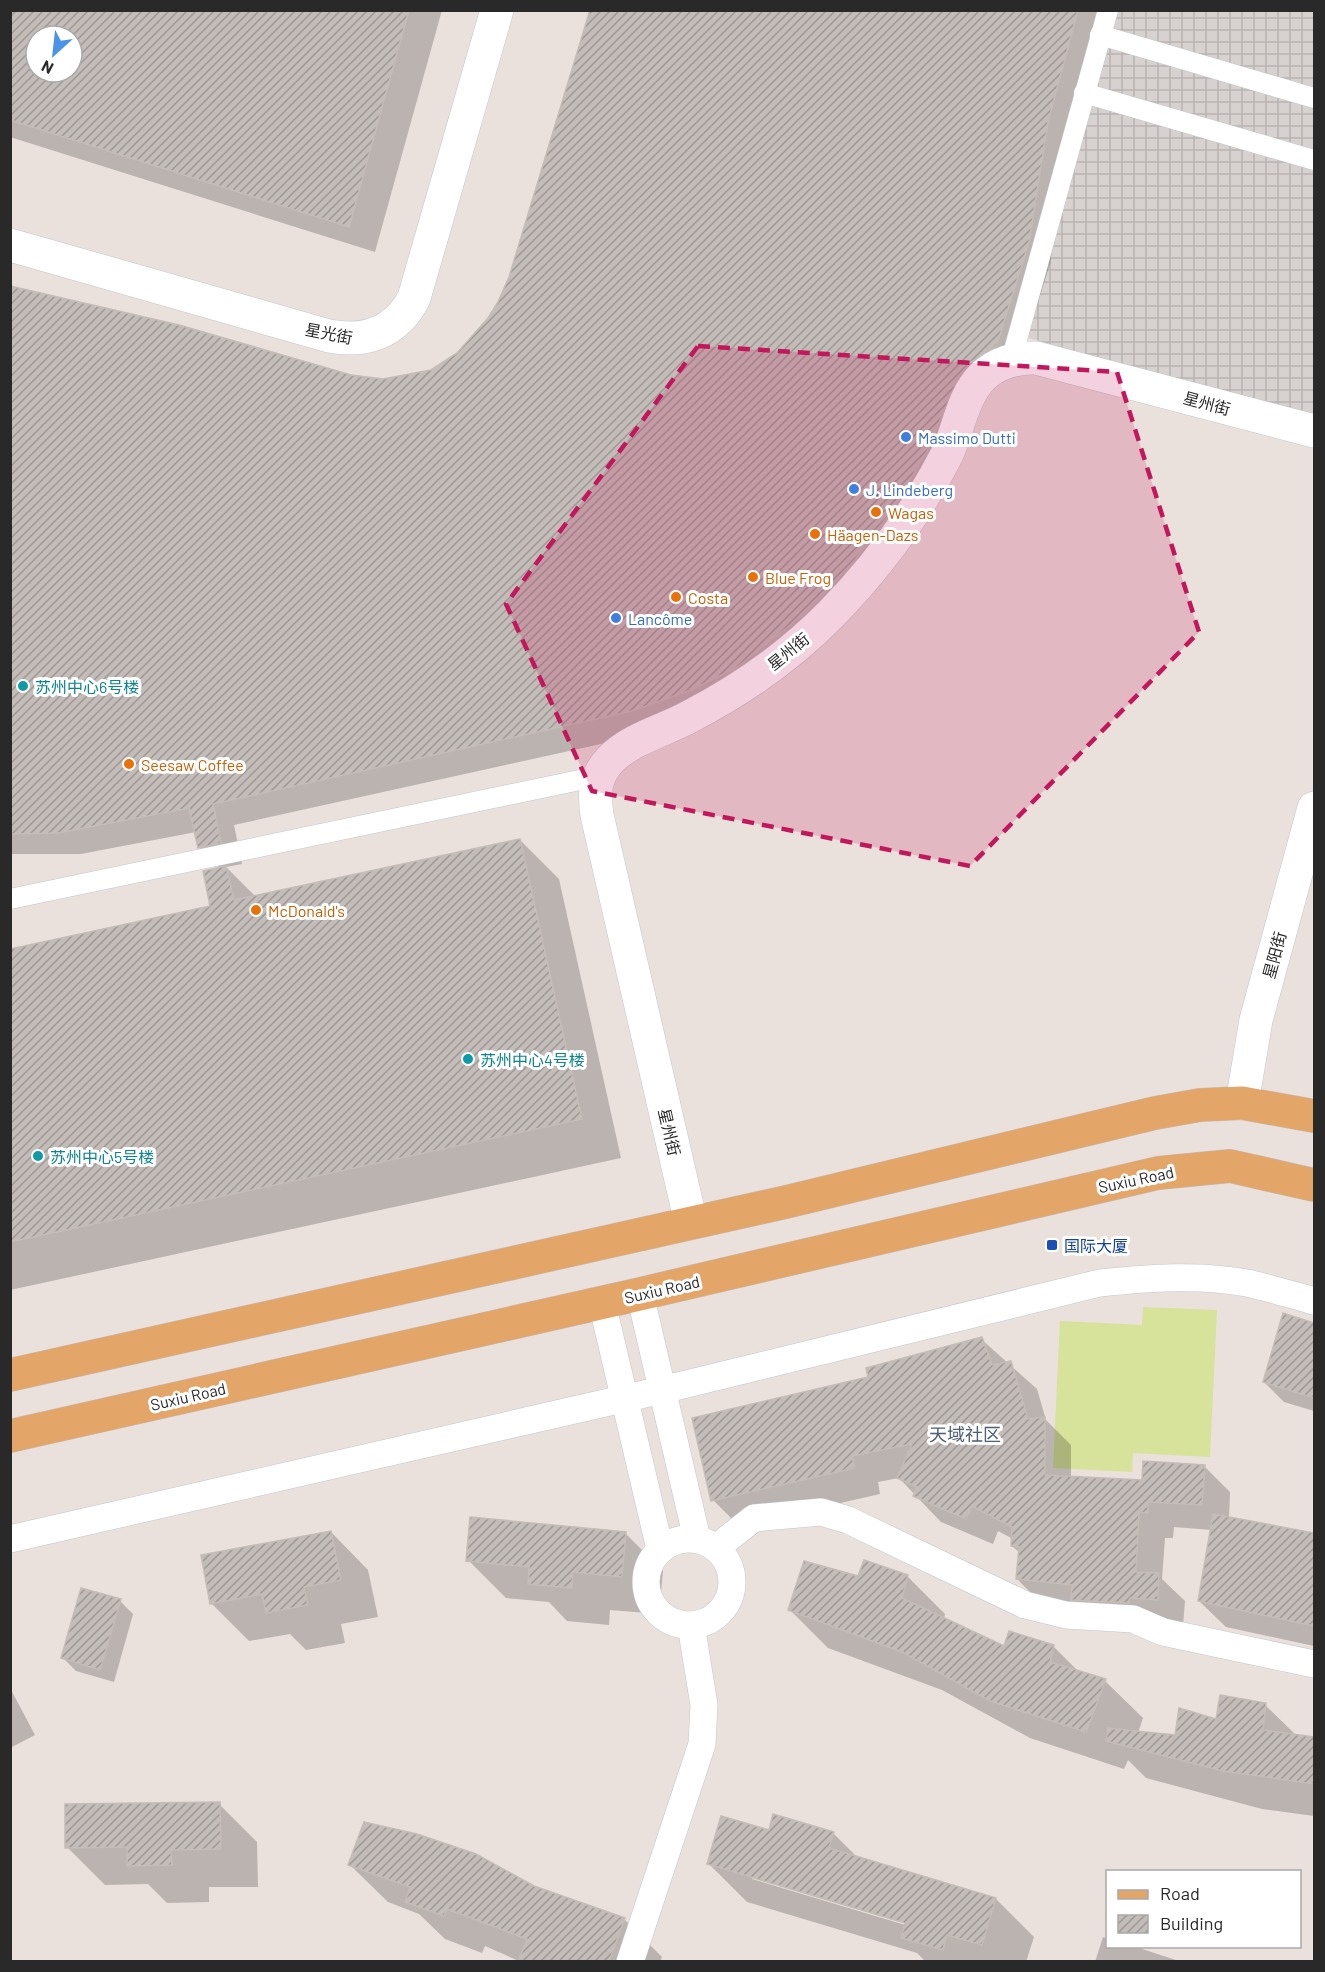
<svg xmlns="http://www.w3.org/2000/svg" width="1325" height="1972" font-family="Barlow,'Noto Sans SC',sans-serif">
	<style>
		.pitch { fill: #d7e29a }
		.plaza { fill: url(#plaza-grid) }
		.shadow { fill: #0003; fill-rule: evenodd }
		.building { fill: url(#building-hatch); stroke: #c5bcb6; stroke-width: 1.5; fill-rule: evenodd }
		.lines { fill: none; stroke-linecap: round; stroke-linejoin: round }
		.pedestrian-casing { stroke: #c1c7cf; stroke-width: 21 }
		.minor-casing { stroke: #c1c7cf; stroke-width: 28 }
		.tertiary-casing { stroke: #c1c7cf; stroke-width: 34 }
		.primary-casing { stroke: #bfbfbf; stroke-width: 34 }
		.pedestrian { stroke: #fff; stroke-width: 20 }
		.minor { stroke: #fff; stroke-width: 27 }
		.tertiary { stroke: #fff; stroke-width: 33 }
		.primary { stroke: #e3a568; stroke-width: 33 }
		.marked { fill: #c2185b; fill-opacity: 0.2; stroke: #c2185b; stroke-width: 4.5; stroke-dasharray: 12 8; stroke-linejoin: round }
		.shop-dot { fill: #3f7fe0; stroke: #fff; stroke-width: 2 }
		.food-dot { fill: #e8710a; stroke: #fff; stroke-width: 2 }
		.culture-dot { fill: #0f9aa8; stroke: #fff; stroke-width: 2 }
		.transit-dot { fill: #1a4fb4; stroke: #fff; stroke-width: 2 }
		.labels { text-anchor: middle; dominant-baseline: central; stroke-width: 6; stroke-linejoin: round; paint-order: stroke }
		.street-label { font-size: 16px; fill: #292929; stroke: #fff }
		.shop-label { font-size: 16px; fill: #366cbe; stroke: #fff; text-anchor: start }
		.food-label { font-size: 16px; fill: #c56008; stroke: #fff; text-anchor: start }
		.culture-label { font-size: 16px; fill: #0d838f; stroke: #fff; text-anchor: start }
		.transit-label { font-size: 16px; fill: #164399; stroke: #fff; text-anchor: start }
		.neighbourhood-label { font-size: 18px; fill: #4e6075; stroke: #fff }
	</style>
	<defs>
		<pattern id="plaza-grid" width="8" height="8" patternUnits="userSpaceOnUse" patternTransform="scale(1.5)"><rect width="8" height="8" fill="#d7d2cf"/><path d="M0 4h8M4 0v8" fill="none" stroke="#b9b4b2"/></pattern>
		<pattern id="building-hatch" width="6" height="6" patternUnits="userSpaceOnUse" patternTransform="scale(1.5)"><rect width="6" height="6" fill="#c3bcb8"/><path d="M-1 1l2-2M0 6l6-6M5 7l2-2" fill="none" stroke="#9e9996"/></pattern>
	</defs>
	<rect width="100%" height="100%" fill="#eae0dc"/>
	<!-- pitch -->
	<path class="pitch" d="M1143 1307 1217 1310 1210 1457 1133 1453 1132 1472 1053 1468 1060 1321 1142 1325Z"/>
	<!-- plaza -->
	<path class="plaza" d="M1113 11H1314V422L1019 335Z"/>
	<!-- shadow -->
	<g class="shadow">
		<path d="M10 10H442L375 252 10 137ZM36 36H72V72H36Z"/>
		<path d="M591 10H1107L1070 144 1050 264 1019 363 991 384 871 587 655 732 234 825 242 864 226 867 256 897 520 840 559 879 621 1158 10 1290V950L212 907 221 869 199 847 196 832 81 854H10V288L309 366 383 381 432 371 458 354 490 319 510 278Z"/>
		<path d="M1284 1315 1314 1325V1411L1284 1402 1264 1382Z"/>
		<path d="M981 1339 1037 1389 1046 1420 1071 1445V1478L1143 1482 1204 1466 1230 1492 1229 1518 1314 1534V1646L1226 1627 1199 1601 1212 1530 1174 1527 1173 1538H1165L1162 1579 1185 1601 1183 1626 1043 1605 1017 1579 1020 1553 1012 1546 1013 1539 998 1531 993 1544 941 1522 899 1478 878 1482 880 1494 739 1526 713 1500 870 1379Z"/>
		<path d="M331 1532 368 1570 378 1617 341 1624 345 1643 306 1650 290 1634 249 1641 211 1603Z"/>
		<path d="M625 1533 663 1571 659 1614 610 1610 609 1625 567 1621 549 1602 506 1598 468 1560Z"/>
		<path d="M907 1576 945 1614 944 1619 1005 1648 1053 1646 1080 1673 1105 1681 1143 1718 1138 1733 1176 1737 1265 1705 1297 1736 1314 1738V1816L1262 1809 1146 1778 1128 1760 1124 1769 1030 1738 942 1690 828 1648 790 1610 859 1577Z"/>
		<path d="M120 1601 133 1614 114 1682 76 1671 63 1658Z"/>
		<path d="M10 1688 35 1735 10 1748Z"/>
		<path d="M219 1804 257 1842 258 1887H209V1902L167 1903 148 1884 105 1885 67 1847Z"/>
		<path d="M770 1831 833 1833 857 1857 996 1899 1034 1937 1026 1962H926L917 1953 747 1902 709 1864ZM752 1876 912 1924V1927L752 1879Z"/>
		<path d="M350 1865 534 1887 624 1919 662 1957 660 1962H521L485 1946 482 1953 445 1939 419 1914 388 1902Z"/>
		<path d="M1103 1937 1108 1939V1946H1133L1182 1962H1095Z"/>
	</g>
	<!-- building -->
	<g class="building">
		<path d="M10 10H409L349 227 10 120ZM36 36H72V72H36Z"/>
		<path d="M590 10H1078L1048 122 1029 242 998 341 996 346 970 363 959 376 927 451 892 511 850 566 803 615 736 668 691 690 632 711 213 804 221 843 198 848 189 808 58 833 10 834V286L179 325 351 375 383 379 431 370 457 353 488 318 498 302 509 277Z"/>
		<path d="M520 839 582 1119 10 1242V949L210 906 203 871 226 866 234 900Z"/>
		<path d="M1283 1313 1314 1323V1398L1263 1382Z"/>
		<path d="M982 1337 992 1365 1011 1361 1028 1419 1045 1417V1475L1142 1480 1143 1461 1205 1465 1202 1505 1148 1502V1513L1139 1512 1136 1572 1159 1573 1158 1600 1130 1598 1129 1603 1071 1600 1072 1585 1016 1579 1019 1547 1011 1546 1012 1527 972 1506 966 1519 913 1496 917 1487 897 1478 912 1444 852 1456 855 1468 711 1501 692 1418 868 1377 866 1368Z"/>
		<path d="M1213 1514 1314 1533V1626L1198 1601Z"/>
		<path d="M470 1517 626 1532 622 1577 573 1572 572 1588 528 1584 529 1567 466 1561Z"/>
		<path d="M331 1531 341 1580 304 1587 308 1605 266 1613 262 1594 210 1604 201 1555Z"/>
		<path d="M864 1560 908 1575 902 1598 1004 1646 1009 1631 1054 1645 1050 1662 1106 1679 1086 1732 990 1701 902 1652 788 1610 804 1561 858 1576Z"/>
		<path d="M81 1588 121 1599 100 1670 61 1658Z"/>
		<path d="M1220 1695 1266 1703 1263 1730 1314 1737V1784L1223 1771 1106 1741 1108 1728 1175 1735 1179 1708 1216 1719Z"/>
		<path d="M220 1802 221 1849 171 1850 172 1865 127 1866V1847L65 1848V1804Z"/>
		<path d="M773 1814 834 1832 829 1848 996 1898 982 1945 947 1935 943 1950 901 1938 905 1923 707 1864 721 1816 769 1830Z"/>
		<path d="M364 1822 417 1834 476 1854 534 1886 625 1918 609 1962H518L527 1939 447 1909 444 1916 405 1902 410 1887 348 1865Z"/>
	</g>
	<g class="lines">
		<!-- pedestrian casing -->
		<g class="pedestrian-casing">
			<g id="pedestrian">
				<path d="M1100 35 1314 98"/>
				<path d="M1084 93 1314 160"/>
				<path d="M1011 361 1108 10"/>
				<path d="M10 899 599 776"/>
			</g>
		</g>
		<!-- minor casing -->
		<g class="minor-casing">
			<g id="minor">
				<path d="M640 1294 697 1539"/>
				<path d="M602 1303 660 1549"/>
				<path d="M10 1539 662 1390 1100 1283C1148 1278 1199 1274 1247 1283 1270 1288 1292 1295 1314 1301"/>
				<circle cx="689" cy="1582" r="43"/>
				<path d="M716 1548 754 1518 821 1512 848 1520 1025 1605 1066 1615 1133 1619 1163 1632 1314 1664"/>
				<path d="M630 1962 702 1744 704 1705 691 1625"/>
			</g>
		</g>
		<!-- tertiary casing -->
		<g class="tertiary-casing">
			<g id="tertiary">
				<path d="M10 245 329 336C365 343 396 333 414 298L497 10"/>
				<path d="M1242 1103 1256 1020 1314 808"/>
				<path d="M691 1223 597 815C594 795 594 777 610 760 630 739 663 731 689 717 741 690 791 655 832 613 877 567 914 517 944 460 958 435 961 398 982 377 996 363 1017 357 1036 358L1314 431"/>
			</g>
		</g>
		<!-- primary casing -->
		<g class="primary-casing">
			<g id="primary">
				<path d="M10 1375 786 1202 1155 1113 1200 1105 1242 1103 1314 1116"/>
				<path d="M10 1436 640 1294 1158 1173 1230 1166 1314 1185"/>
			</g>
		</g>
		<!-- pedestrian -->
		<use href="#pedestrian" class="pedestrian"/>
		<!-- minor -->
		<use href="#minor" class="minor"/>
		<!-- tertiary -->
		<use href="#tertiary" class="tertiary"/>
		<!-- primary -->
		<use href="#primary" class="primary"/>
	</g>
	<!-- marked area -->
	<path class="marked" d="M698 346 1117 372 1199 632 970 866 592 791 506 604Z"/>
	<!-- markers -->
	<g class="shop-dot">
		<circle cx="906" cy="437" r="6"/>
		<circle cx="854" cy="489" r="6"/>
		<circle cx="616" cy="618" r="6"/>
	</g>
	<g class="food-dot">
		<circle cx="876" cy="512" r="6"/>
		<circle cx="815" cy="534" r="6"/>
		<circle cx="753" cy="577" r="6"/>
		<circle cx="676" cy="597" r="6"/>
		<circle cx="129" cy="764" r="6"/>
		<circle cx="256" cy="910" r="6"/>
	</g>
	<g class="culture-dot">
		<circle cx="23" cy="686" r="6"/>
		<circle cx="468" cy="1059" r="6"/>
		<circle cx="38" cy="1156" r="6"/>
	</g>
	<rect class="transit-dot" x="1046" y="1239" width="12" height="12" rx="3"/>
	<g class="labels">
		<!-- street labels -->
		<g class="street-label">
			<text transform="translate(329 333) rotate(11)">星光街</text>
			<text transform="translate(1207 403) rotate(15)">星州街</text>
			<text transform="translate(788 651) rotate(-39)">星州街</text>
			<text transform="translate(1274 955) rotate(-75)">星阳街</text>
			<text transform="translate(670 1132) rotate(77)">星州街</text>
			<text transform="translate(1136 1179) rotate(-12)">Suxiu Road</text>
			<text transform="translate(662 1289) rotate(-13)">Suxiu Road</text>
			<text transform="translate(188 1396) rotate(-13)">Suxiu Road</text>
		</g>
		<!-- shop labels -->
		<g class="shop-label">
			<text x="918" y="437">Massimo Dutti</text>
			<text x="866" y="489">J. Lindeberg</text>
			<text x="628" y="618">Lancôme</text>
		</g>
		<!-- food labels -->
		<g class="food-label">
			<text x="888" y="512">Wagas</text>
			<text x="827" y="534">Häagen-Dazs</text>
			<text x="765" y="577">Blue Frog</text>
			<text x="688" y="597">Costa</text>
			<text x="141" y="764">Seesaw Coffee</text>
			<text x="268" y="910">McDonald's</text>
		</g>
		<!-- culture labels -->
		<g class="culture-label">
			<text x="35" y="686">苏州中心6号楼</text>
			<text x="480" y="1059">苏州中心4号楼</text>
			<text x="50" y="1156">苏州中心5号楼</text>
		</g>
		<!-- transit labels -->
		<g class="transit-label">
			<text x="1064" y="1245">国际大厦</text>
		</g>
		<!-- neighbourhood labels -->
		<g class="neighbourhood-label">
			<text x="965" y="1434">天域社区</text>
		</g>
	</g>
	<!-- border -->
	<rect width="1325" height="1972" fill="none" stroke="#292929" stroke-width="24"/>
	<!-- legend -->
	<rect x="1106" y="1870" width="195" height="78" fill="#ffffff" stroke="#a9a9a9" stroke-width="1.5"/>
	<rect x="1118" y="1890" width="30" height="9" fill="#e3a568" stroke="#a9a9a9" stroke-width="1.5"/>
	<text x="1160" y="1900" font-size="18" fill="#292929">Road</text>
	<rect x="1118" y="1915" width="30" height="18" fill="url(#building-hatch)" stroke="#a9a9a9" stroke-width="1.5"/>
	<text x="1160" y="1930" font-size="18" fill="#292929">Building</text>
	<!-- north arrow -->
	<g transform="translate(54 54) rotate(207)"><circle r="28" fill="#ffffff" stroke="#a9a9a9" stroke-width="1.5"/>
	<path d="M0-4.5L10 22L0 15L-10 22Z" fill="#4b93e9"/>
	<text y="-9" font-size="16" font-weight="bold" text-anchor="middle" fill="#292929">N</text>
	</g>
</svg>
